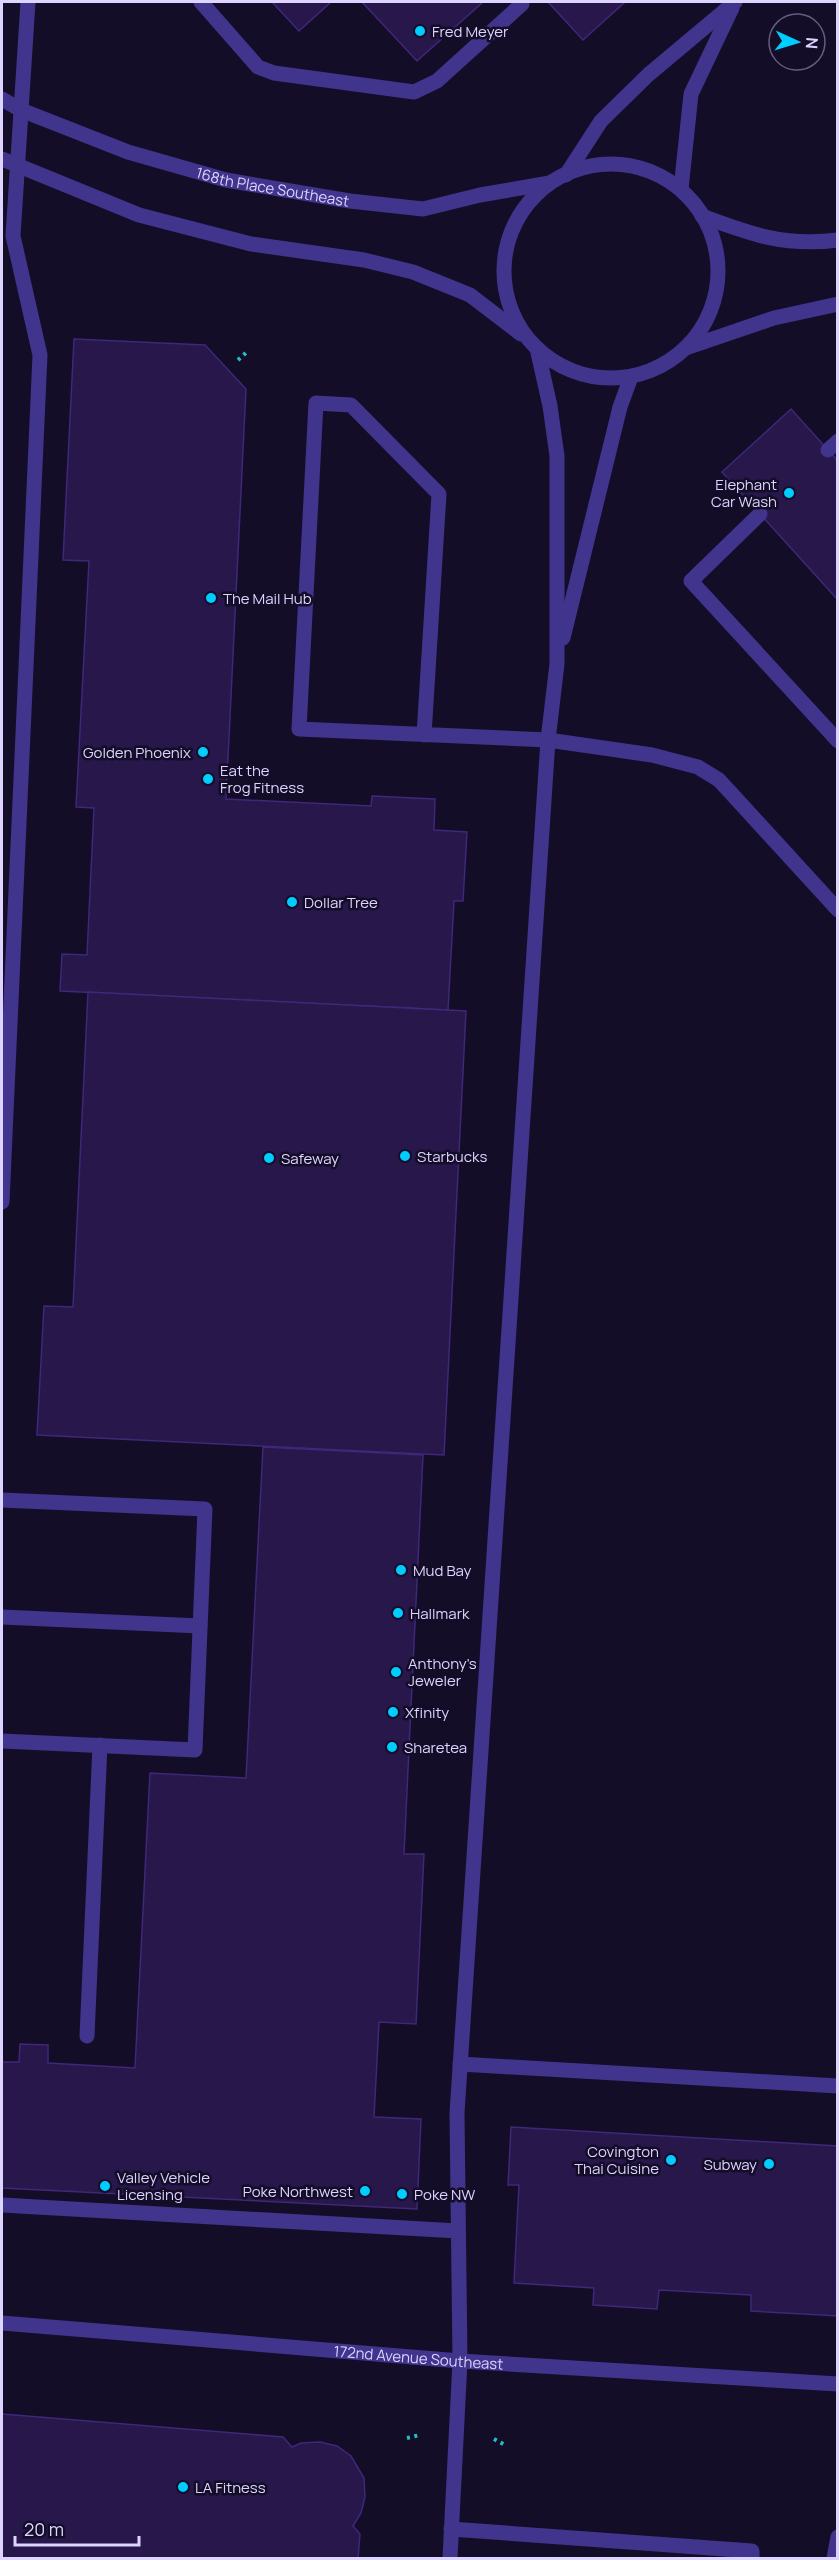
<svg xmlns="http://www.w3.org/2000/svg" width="839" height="2560" font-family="Manrope,sans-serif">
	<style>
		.building { fill: #27174b; stroke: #3f2779; stroke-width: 1.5 }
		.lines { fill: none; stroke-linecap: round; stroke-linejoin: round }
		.path { stroke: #23bec4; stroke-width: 4; stroke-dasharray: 3 4.5; stroke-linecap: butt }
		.lane { stroke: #40348c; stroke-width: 15 }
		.street { stroke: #40348c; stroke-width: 15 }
		.poi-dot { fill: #00cdff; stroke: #140d28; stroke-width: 2 }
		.labels { text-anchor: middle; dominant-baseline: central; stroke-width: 5; stroke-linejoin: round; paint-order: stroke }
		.poi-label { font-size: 15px; fill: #ddd4ff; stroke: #140d28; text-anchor: start }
		.street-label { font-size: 15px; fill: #ddd4ff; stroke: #140d28 }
	</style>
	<rect width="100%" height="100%" fill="#140d28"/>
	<!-- building -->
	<g class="building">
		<path d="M272 2H331L299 31Z"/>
		<path d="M362 2H483L417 61Z"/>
		<path d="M548 2H625L583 40Z"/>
		<path d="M74 339 205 345 246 389 226 799 371 806 372 796 435 799 434 830 467 832 463 901H454L448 1010 60 991 62 954 87 955 94 808 76 807 89 561 63 560Z"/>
		<path d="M791 409 838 461V600L722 472Z"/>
		<path d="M88 992 466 1011 444 1455 37 1435 44 1306 73 1307Z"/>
		<path d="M263 1447 423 1455 404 1854H424L416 2024 379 2022 374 2117 421 2119 417 2209 2 2188V2062H19L20 2044 48 2045V2063L135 2068 150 1773 246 1778Z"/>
		<path d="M511 2127 838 2146V2316L751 2311V2295L659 2290 657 2309 593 2305 594 2288 514 2283 519 2185H508Z"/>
		<path d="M2 2414 283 2437 292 2447 301 2443 320 2442 337 2446 351 2456 364 2478 365 2497 361 2513 353 2526 360 2534 358 2558H2Z"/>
	</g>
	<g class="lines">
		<!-- path -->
		<g class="path">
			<path d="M238 360 249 350"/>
			<path d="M407 2438 420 2435"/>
			<path d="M494 2439 505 2445"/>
		</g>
		<!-- lane -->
		<g class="lane">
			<path d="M201 2 258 67 274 73 414 92 437 81 522 4"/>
			<path d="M566 175 601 121 648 75 735 2"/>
			<path d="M681 189 691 94 732 8"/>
			<path d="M828 450 838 441"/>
			<path d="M760 514 691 581 838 741"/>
			<path d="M563 638 620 407 631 377"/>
			<path d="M424 735 439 494 351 405 316 403 299 729 548 740 652 755 698 767 719 780 838 910"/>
			<path d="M2 1202 40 355 13 236 28 2"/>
			<path d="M2 1500 205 1509 195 1750 2 1741"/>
			<path d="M2 1617 200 1626"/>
			<path d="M87 2036 100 1745"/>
			<path d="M460 2064 838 2086"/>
			<path d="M2 2205 458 2231"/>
			<path d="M451 2529 752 2551V2558"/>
			<path d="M450 2558 460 2361 457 2113 548 740 557 664V456L550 406 537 348"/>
			<path d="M834 2558 838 2537"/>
		</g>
		<!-- street -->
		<g class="street">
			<path id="s1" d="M2 99 21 110 128 152 226 180 350 201 423 209 480 195 550 183"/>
			<path d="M2 159 139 215 251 244 364 260 413 272 470 295 521 334"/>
			<circle cx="611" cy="271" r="107"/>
			<path d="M702 216C750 234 785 247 838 240"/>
			<path d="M686 348 774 318 838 304"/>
			<path id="s2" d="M2 2323 460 2361 838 2384"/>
		</g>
	</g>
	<!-- markers -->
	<g class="poi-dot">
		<circle cx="420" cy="31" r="6"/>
		<circle cx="789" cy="493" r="6"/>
		<circle cx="211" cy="598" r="6"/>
		<circle cx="203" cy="752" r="6"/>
		<circle cx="208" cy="779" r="6"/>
		<circle cx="292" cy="902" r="6"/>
		<circle cx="405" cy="1156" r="6"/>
		<circle cx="269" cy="1158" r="6"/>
		<circle cx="401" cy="1570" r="6"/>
		<circle cx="398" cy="1613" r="6"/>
		<circle cx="396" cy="1672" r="6"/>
		<circle cx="393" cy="1712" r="6"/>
		<circle cx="392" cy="1747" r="6"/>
		<circle cx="671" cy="2160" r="6"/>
		<circle cx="769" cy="2164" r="6"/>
		<circle cx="105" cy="2186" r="6"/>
		<circle cx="365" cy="2191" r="6"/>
		<circle cx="402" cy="2194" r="6"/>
		<circle cx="183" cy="2487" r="6"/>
	</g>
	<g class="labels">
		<!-- poi labels -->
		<g class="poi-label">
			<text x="432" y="31">Fred Meyer</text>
			<text x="777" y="484" text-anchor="end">Elephant<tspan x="777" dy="17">Car Wash</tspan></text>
			<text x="223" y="598">The Mail Hub</text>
			<text x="191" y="752" text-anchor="end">Golden Phoenix</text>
			<text x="220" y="770">Eat the<tspan x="220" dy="17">Frog Fitness</tspan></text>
			<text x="304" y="902">Dollar Tree</text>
			<text x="417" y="1156">Starbucks</text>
			<text x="281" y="1158">Safeway</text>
			<text x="413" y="1570">Mud Bay</text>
			<text x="410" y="1613">Hallmark</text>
			<text x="408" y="1663">Anthony's<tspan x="408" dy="17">Jeweler</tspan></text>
			<text x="405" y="1712">Xfinity</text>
			<text x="404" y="1747">Sharetea</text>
			<text x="659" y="2151" text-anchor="end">Covington<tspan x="659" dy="17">Thai Cuisine</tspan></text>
			<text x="757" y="2164" text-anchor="end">Subway</text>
			<text x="117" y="2177">Valley Vehicle<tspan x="117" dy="17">Licensing</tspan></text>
			<text x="353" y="2191" text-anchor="end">Poke Northwest</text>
			<text x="414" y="2194">Poke NW</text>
			<text x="195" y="2487">LA Fitness</text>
		</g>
		<!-- street labels -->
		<g class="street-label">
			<text stroke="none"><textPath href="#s1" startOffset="286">168th Place Southeast</textPath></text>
			<text stroke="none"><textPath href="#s2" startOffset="418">172nd Avenue Southeast</textPath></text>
		</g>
	</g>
	<!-- border -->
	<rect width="839" height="2560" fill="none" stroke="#ddd4ff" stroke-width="6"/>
	<!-- north arrow -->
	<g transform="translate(797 42) rotate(94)"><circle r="28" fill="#140d28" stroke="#645d7e" stroke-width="1.5"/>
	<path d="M0-4.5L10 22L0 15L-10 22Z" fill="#00cdff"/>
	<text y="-9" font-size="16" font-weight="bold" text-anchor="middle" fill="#ddd4ff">N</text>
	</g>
	<!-- scale -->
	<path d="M15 2536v9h124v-9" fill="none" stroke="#ddd4ff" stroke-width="3"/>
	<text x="24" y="2536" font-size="18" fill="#ddd4ff" stroke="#140d28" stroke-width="4.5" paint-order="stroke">20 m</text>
</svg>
